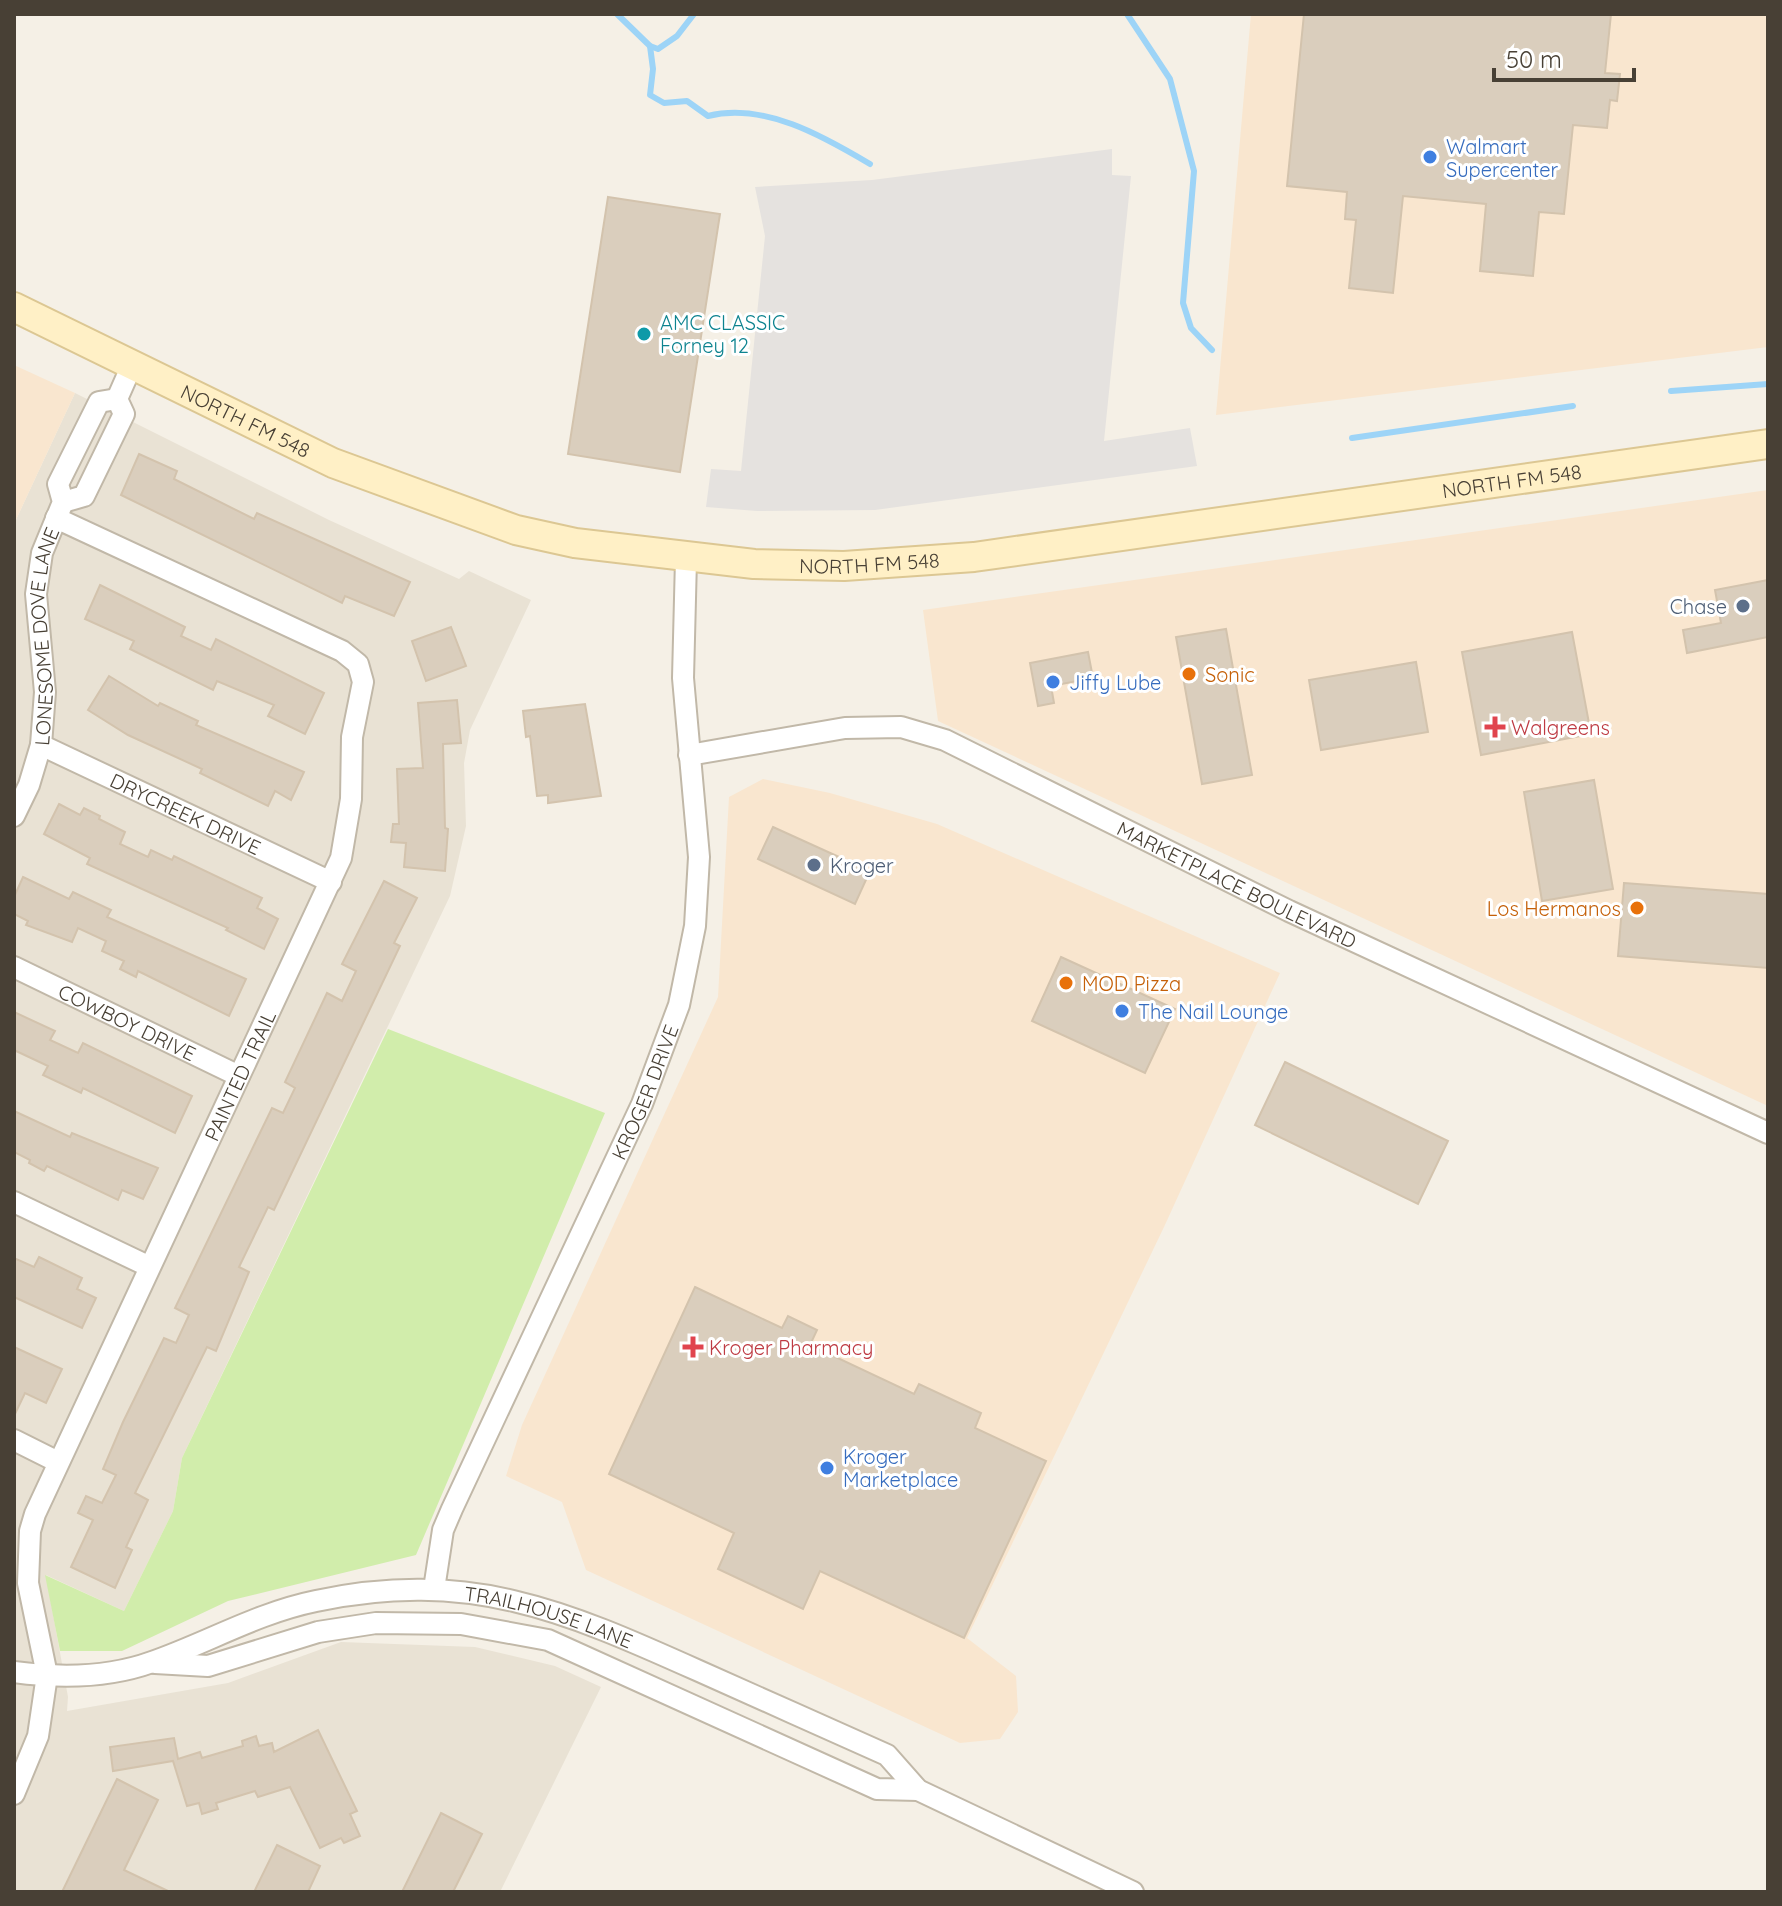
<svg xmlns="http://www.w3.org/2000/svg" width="1782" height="1906" font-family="Quicksand,sans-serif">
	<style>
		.residential { fill: #e9e2d4 }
		.commercial { fill: #f9e6cf }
		.green { fill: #d1edab }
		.parking { fill: #e5e2df }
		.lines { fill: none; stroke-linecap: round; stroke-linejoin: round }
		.stream { stroke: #9dd4f7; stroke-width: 6 }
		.building { fill: #dacebd; stroke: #d3c3ad; stroke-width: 2 }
		.street-casing { stroke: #c1b8a8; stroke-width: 24 }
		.secondary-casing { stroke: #dcc793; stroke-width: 32 }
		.street { stroke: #fff; stroke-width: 20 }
		.secondary { stroke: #fff0c6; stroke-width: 28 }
		.shop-dot { fill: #3f7fe0; stroke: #fff; stroke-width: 3 }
		.culture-dot { fill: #0f9aa8; stroke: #fff; stroke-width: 3 }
		.service-dot { fill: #5c6f8a; stroke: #fff; stroke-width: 3 }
		.food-dot { fill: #e8710a; stroke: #fff; stroke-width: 3 }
		.health-dot { fill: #e0444e; stroke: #fff; stroke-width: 3 }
		.labels { text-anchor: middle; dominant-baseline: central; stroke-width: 6; stroke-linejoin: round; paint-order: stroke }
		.shop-label { font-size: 20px; fill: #366cbe; stroke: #fff; text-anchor: start }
		.culture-label { font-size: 20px; fill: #0d838f; stroke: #fff; text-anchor: start }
		.street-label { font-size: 20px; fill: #484035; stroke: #fff }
		.service-label { font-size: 20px; fill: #4e5e75; stroke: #fff; text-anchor: end }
		.food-label { font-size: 20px; fill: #c56008; stroke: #fff; text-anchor: start }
		.health-label { font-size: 20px; fill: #be3a42; stroke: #fff; text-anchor: start }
	</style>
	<rect width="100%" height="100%" fill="#f5f0e6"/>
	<!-- residential -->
	<path class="residential" d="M75 393 329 520 459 579 469 571 531 600 470 730 464 763 466 826 450 896 182 1458 173 1511 124 1611 46 1575 68 1697 67 1711 228 1683 341 1642 475 1647 555 1666 601 1687 500 1892H14V524Z"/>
	<!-- commercial -->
	<g class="commercial">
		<path d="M1251 14H1768V347L1216 415Z"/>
		<path d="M14 365 75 393 14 524Z"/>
		<path d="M1768 490V1106L938 721 923 610Z"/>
		<path d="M763 779 830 793 937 824 1280 973 1164 1227 967 1638 1016 1676 1018 1712 1000 1739 960 1743 586 1570 562 1502 506 1476 522 1425 718 997 729 797Z"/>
	</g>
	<!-- green -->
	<path class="green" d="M388 1029 605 1113 416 1555 228 1601 122 1651H60L45 1575 124 1611 173 1511 182 1458Z"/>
	<!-- parking -->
	<path class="parking" d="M1112 149V175L1131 176 1104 441 1190 428 1197 466 875 510 757 511 706 507 711 469 741 471 765 236 755 187 872 180Z"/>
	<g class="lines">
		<!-- stream -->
		<g class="stream">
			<path d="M617 14 650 46 658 49 677 36 694 14"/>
			<path d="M1127 14 1170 79 1194 171 1183 303 1191 328 1212 350"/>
			<path d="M650 46 653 69 650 95 664 103 687 101 708 116C764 102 823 136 870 164"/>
			<path d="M1671 391 1768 384"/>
			<path d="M1352 438 1573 406"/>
		</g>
	</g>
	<!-- building -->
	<g class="building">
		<path d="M1304 14H1611L1605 73 1620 74 1617 101 1610 100 1607 128 1573 125 1564 214 1539 212 1533 276 1480 271 1486 204 1403 196 1393 293 1349 288 1356 220 1345 219 1347 192 1287 186Z"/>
		<path d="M608 197 720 214 680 472 568 454Z"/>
		<path d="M139 454 177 471 174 479 254 519 257 513 410 582 394 616 345 596 342 603 121 495Z"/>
		<path d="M1768 580V637L1687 653 1683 630 1721 623 1715 590Z"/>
		<path d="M100 585 185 627 181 636 211 650 216 639 324 693 305 734 268 716 274 705 217 681 213 690 130 649 134 641 85 619Z"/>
		<path d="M451 627 466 666 426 681 412 641Z"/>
		<path d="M1226 629 1252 775 1202 784 1176 637Z"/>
		<path d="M1572 632 1591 734 1481 755 1462 652Z"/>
		<path d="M1088 652 1093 678 1051 686 1054 703 1038 706 1030 663Z"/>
		<path d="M1416 662 1428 732 1321 750 1309 680Z"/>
		<path d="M109 676 158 706 160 703 198 721 196 725 304 772 291 800 275 791 268 806 200 773 202 769 128 735 88 710Z"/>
		<path d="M457 700 461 743 443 744 445 828 448 829 445 871 404 867 406 843 391 842 393 824H399L397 769 423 768 418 703Z"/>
		<path d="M585 704 601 796 548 803V795L537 796 530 736 526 737 523 711Z"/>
		<path d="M1594 780 1613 889 1542 901 1524 792Z"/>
		<path d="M59 804 80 815 84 808 100 816 99 819 125 832 120 844 148 857 151 850 172 860 174 856 262 898 257 908 278 919 264 949 226 930 228 928 87 864 90 858 44 834Z"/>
		<path d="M773 827 870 871 855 904 758 859Z"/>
		<path d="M23 877 69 899 73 892 111 910 107 917 246 979 229 1016 138 971 136 977 120 969 124 961 102 951 106 941 78 928 72 942 26 925 28 921 14 914V897Z"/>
		<path d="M384 881 417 898 394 943 400 946 274 1210 268 1207 239 1267 249 1272 216 1351 207 1347 135 1493 148 1500 126 1547 132 1550 115 1588 71 1567 93 1520 78 1513 86 1496 102 1503 116 1475 103 1469 123 1422 164 1338 176 1343 189 1315 175 1308 272 1108 283 1113 295 1088 285 1082 327 993 342 1001 356 971 342 964Z"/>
		<path d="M1624 883 1768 894V968L1618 956Z"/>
		<path d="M1061 957 1175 1009 1145 1073 1032 1021Z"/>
		<path d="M14 1012 55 1031 50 1040 78 1053 83 1043 192 1096 175 1133 83 1088 81 1093 43 1075 48 1066 14 1050Z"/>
		<path d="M1285 1062 1448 1141 1418 1204 1255 1125Z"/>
		<path d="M14 1111 70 1137 72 1133 158 1168 143 1199 122 1190 118 1200 47 1166 44 1171 29 1163 30 1160 14 1152Z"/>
		<path d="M39 1257 82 1278 77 1289 96 1298 82 1328 14 1297V1258L34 1267Z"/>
		<path d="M695 1287 782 1328 788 1316 817 1330 810 1345 914 1394 919 1384 981 1413 975 1428 1046 1461 964 1638 820 1571 803 1609 718 1569 734 1533 609 1474Z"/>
		<path d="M14 1347 62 1369 46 1403 25 1393 14 1416Z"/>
		<path d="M318 1730 357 1811 350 1814 360 1836 344 1843 341 1838 320 1848 290 1787 258 1797 255 1791 216 1803 218 1809 202 1814 199 1803 187 1806 173 1761 113 1771 110 1747 174 1738 178 1759 200 1752 202 1758 243 1746 242 1741 256 1736 259 1746 272 1743 274 1752Z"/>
		<path d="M117 1779 158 1800 124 1870 170 1892H62Z"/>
		<path d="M441 1813 482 1834 453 1892H402Z"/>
		<path d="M277 1845 320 1866 308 1892H254Z"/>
	</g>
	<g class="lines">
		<!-- street casing -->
		<g class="street-casing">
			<g id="street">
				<path d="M63 502 84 496 124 414 117 399 132 365"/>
				<path id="s1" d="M41 745 331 882"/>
				<path id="s2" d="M689 755 845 728 901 727 945 740 1289 911 1768 1133"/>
				<path id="s3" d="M14 816 29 785 41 745 45 692 36 594 42 553 63 502 58 484 99 402 117 399"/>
				<path id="s4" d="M14 967 239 1076"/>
				<path d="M14 1202 148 1266"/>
				<path d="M14 1440 56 1461"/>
				<path id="s5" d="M434 1589 443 1530 452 1509 642 1104 679 1005 695 926 699 857 683 678 686 559"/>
				<path d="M155 1663 208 1666 318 1632 376 1623 461 1624 548 1640 877 1789 918 1790"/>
				<path id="s6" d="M14 1672C59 1678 108 1678 152 1662 207 1643 257 1613 316 1601 469 1569 563 1610 699 1671 762 1699 824 1727 887 1755L918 1790 1133 1892"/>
				<path id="s7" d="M14 1794 38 1736 47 1675 28 1583 30 1531 35 1514 341 858 351 799 352 737 363 682 358 664 342 651 56 518"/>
			</g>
		</g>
		<!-- secondary casing -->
		<g class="secondary-casing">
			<g id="secondary">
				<path id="s8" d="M14 307 333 463 516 530 575 543 754 564 844 566 974 557 1768 444"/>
			</g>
		</g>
		<!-- street -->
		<use href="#street" class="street"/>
		<!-- secondary -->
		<use href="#secondary" class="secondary"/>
	</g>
	<!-- markers -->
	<g class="shop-dot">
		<circle cx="1430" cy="157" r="8"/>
		<circle cx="1053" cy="682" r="8"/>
		<circle cx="1122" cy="1011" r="8"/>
		<circle cx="827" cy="1468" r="8"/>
	</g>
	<circle class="culture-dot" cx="644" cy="334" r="8"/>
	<g class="service-dot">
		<circle cx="1743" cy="606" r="8"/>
		<circle cx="814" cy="865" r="8"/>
	</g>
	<g class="food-dot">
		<circle cx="1189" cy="674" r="8"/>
		<circle cx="1637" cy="908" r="8"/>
		<circle cx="1066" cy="983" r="8"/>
	</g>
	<g class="health-dot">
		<path d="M1491 715h8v8h8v8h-8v8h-8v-8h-8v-8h8z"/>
		<path d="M689 1335h8v8h8v8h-8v8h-8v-8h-8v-8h8z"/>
	</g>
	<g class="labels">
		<!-- shop labels -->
		<g class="shop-label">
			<text x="1446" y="146">Walmart<tspan x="1446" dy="23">Supercenter</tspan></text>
			<text x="1069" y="682">Jiffy Lube</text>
			<text x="1138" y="1011">The Nail Lounge</text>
			<text x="843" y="1456">Kroger<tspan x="843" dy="23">Marketplace</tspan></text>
		</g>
		<!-- culture labels -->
		<g class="culture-label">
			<text x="660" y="322">AMC CLASSIC<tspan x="660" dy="23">Forney 12</tspan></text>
		</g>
		<!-- street labels -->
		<g class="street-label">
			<text stroke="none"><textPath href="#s8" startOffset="258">NORTH FM 548</textPath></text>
			<text stroke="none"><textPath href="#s8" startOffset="1554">NORTH FM 548</textPath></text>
			<text stroke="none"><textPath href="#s8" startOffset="906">NORTH FM 548</textPath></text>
			<text stroke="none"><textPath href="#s3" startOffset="186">LONESOME DOVE LANE</textPath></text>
			<text stroke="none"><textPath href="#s1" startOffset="160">DRYCREEK DRIVE</textPath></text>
			<text stroke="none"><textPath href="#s2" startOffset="586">MARKETPLACE BOULEVARD</textPath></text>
			<text stroke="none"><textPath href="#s4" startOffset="126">COWBOY DRIVE</textPath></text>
			<text stroke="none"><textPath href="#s7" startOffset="772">PAINTED TRAIL</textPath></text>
			<text stroke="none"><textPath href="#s5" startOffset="542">KROGER DRIVE</textPath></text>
			<text stroke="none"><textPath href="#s6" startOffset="552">TRAILHOUSE LANE</textPath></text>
		</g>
		<!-- service labels -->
		<g class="service-label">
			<text x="1727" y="606">Chase</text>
			<text x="830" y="865" text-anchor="start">Kroger</text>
		</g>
		<!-- food labels -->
		<g class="food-label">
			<text x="1205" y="674">Sonic</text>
			<text x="1621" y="908" text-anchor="end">Los Hermanos</text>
			<text x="1082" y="983">MOD Pizza</text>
		</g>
		<!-- health labels -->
		<g class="health-label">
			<text x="1511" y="727">Walgreens</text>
			<text x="709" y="1347">Kroger Pharmacy</text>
		</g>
	</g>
	<!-- border -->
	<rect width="1782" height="1906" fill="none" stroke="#484035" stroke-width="32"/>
	<!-- scale -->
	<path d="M1494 68v12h140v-12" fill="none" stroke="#484035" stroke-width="4"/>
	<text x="1506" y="68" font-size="24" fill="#484035" stroke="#ffffff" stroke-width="6" paint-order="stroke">50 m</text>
</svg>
